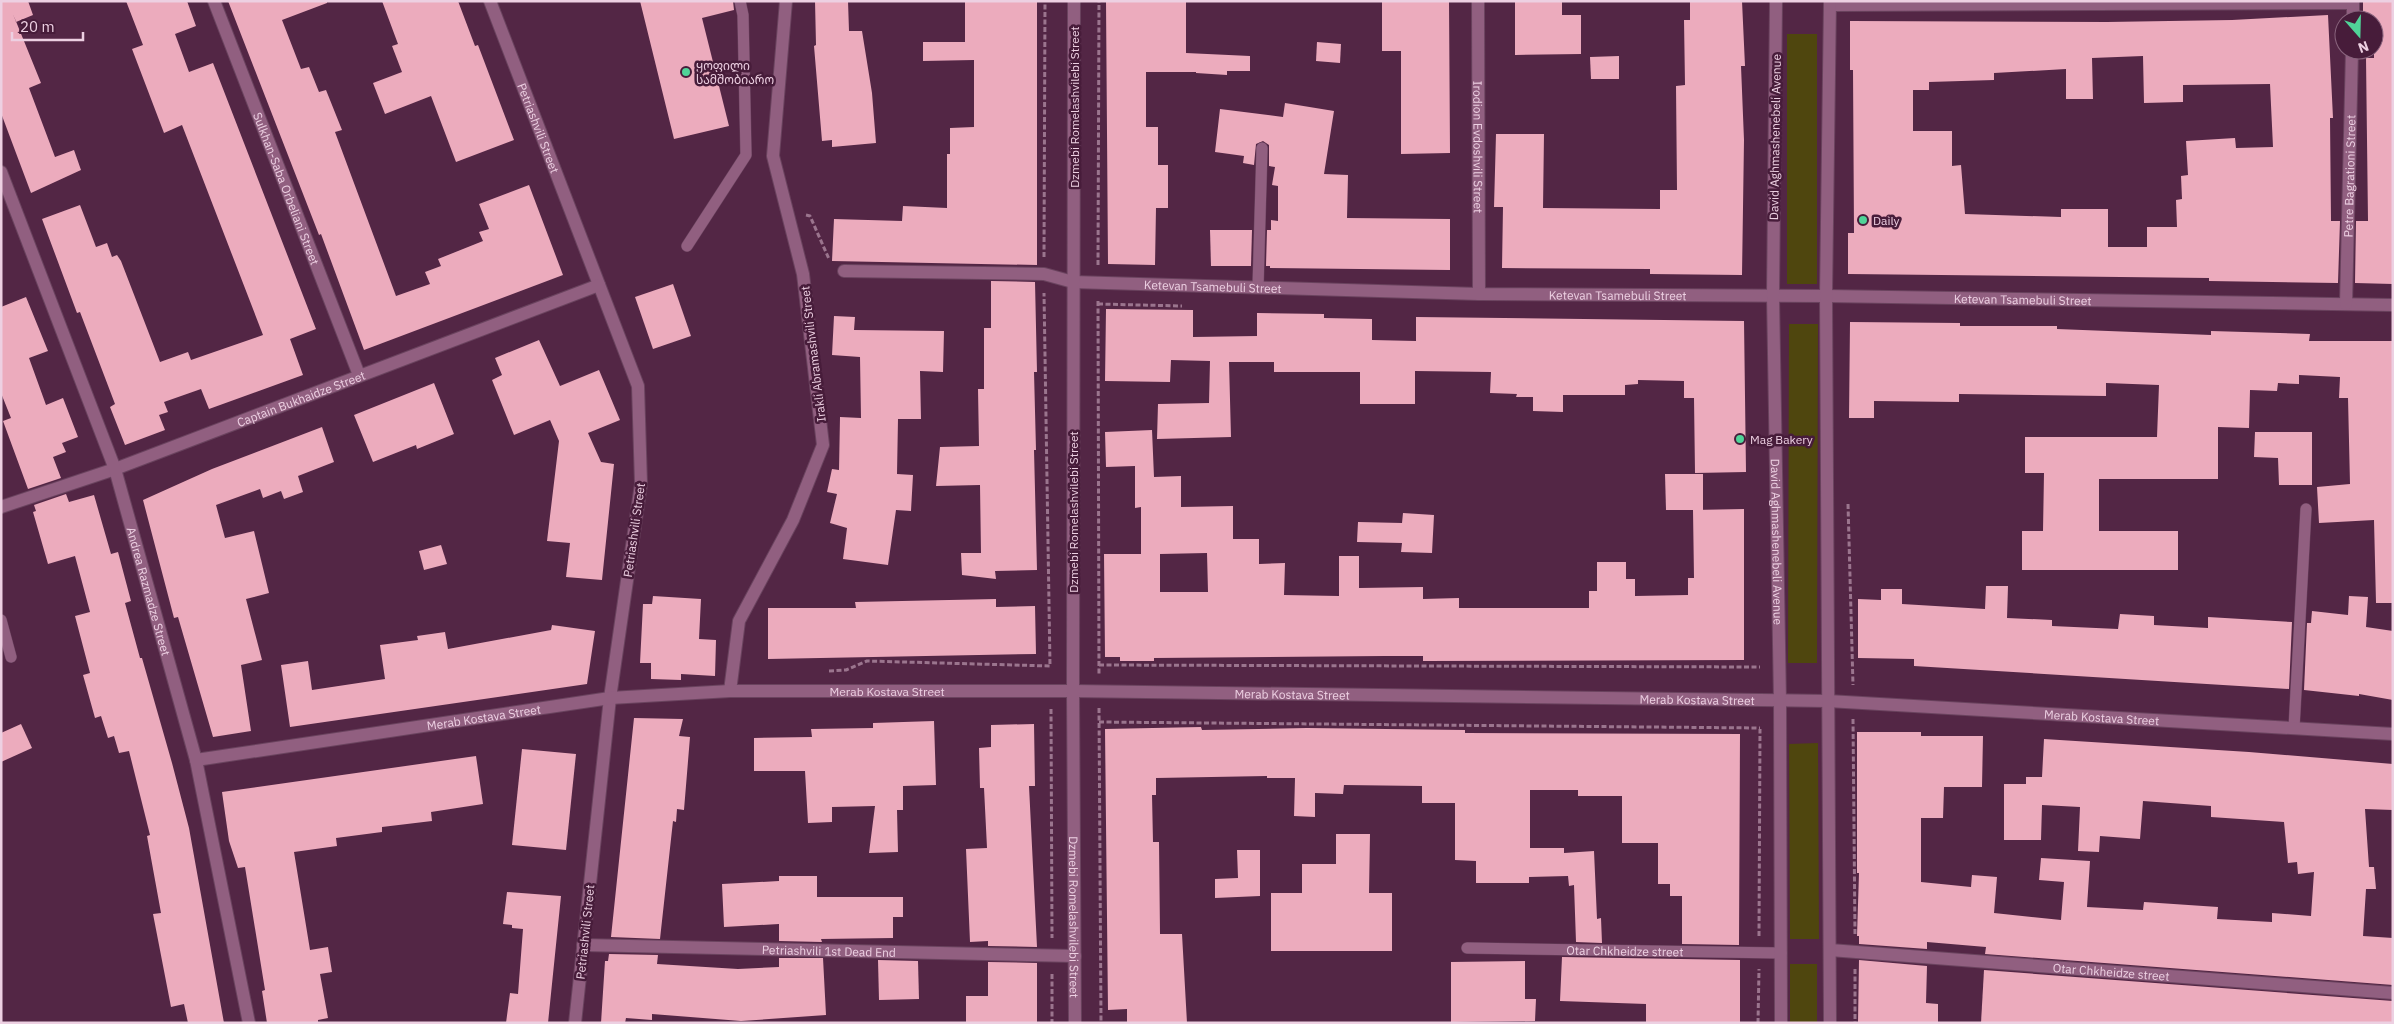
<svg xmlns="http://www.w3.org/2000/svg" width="2394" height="1024" font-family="'IBM Plex Sans','Noto Sans Georgian',sans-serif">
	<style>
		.green { fill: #4f460e }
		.building { fill: #ecabbd; fill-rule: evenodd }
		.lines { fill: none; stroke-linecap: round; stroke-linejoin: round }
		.service-casing { stroke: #6a435e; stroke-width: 12 }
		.minor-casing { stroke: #6a435e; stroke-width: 14 }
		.tertiary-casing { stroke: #6a435e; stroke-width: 14 }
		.path { stroke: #9b758e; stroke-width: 3; stroke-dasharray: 5 2.5; stroke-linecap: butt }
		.service { stroke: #915f80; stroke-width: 11 }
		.minor { stroke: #915f80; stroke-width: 12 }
		.tertiary { stroke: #915f80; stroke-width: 12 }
		.poi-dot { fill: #50d398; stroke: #471c3a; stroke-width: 2 }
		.labels { text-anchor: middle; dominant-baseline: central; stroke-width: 5; stroke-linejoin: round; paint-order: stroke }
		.poi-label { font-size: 12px; fill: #edd0e2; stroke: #471c3a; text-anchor: start }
		.street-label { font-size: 12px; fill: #edd0e2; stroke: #471c3a }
	</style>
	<rect width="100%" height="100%" fill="#532645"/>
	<!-- green -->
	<g class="green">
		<rect x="1787" y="34" width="30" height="250"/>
		<path d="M1789 324H1818L1817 663H1788Z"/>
		<path d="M1818 743 1819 939H1790L1789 744Z"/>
		<rect x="1790" y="964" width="27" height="59"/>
	</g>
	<!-- building -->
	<g class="building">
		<path d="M1 1H28L33 15 16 22 13 14 41 83 29 88 55 157 74 150 81 170 31 193 1 113Z"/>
		<path d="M126 1H187L196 26 175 34 189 72 213 63 316 329 290 339 303 375 209 409 201 389 164 402 168 412 159 415 165 430 125 445 110 407 115 404 80 312 77 313 42 219 80 205 96 247 107 243 112 257 117 255 121 261 160 362 188 352 191 360 263 335 182 125 164 133 132 49 143 45Z"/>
		<path d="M228 1H327V3L282 20 301 69 309 67 319 92 326 90 342 130 335 132 396 296 430 284 425 272 441 266 438 259 483 241 479 232 489 229 479 204 529 185 563 275 364 350 321 234 319 235Z"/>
		<path d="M382 1H458L475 46 478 45 514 140 456 162 431 96 385 114 373 83 402 72 392 46 398 44Z"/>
		<path d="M640 1H733L734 10 702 18 729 126 674 139Z"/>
		<path d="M815 1H848L849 31H862L872 93 876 143 832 147V140L822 141 814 46 816 45Z"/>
		<path d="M965 1H1037V265L832 261 834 219 902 221 903 206 947 208V154H950V128L974 127V60L923 61V42H965Z"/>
		<path d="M1106 1H1186V53L1250 56V71H1227V75L1196 73V72H1146V127H1158V165H1168V208H1156L1155 265 1108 264Z"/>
		<path d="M1382 1H1449L1450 153 1401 154V51H1382Z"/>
		<path d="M1515 1H1562V15H1581V54L1515 55Z"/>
		<path d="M1690 1H1742L1745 66H1741L1744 140 1742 275 1650 274V269L1502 268 1503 207H1494L1496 134H1544L1543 208 1660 209V190H1677L1676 86 1685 85 1684 20H1690Z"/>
		<path d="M2363 1H2393V284L2355 283 2356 221H2368L2366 58H2374V20H2363Z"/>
		<path d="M2328 15 2333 118H2330L2331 221H2340L2338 283 2209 281V278L1848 274V233H1854L1853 70H1850V21L2107 22 2232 20ZM2143 56 2144 103 2183 102V85L2270 84 2273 147 2236 148 2235 138 2186 141 2188 175 2181 176 2182 199 2176 200 2177 227H2147V247H2108V209H2061V217L1965 214 1961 165 1952 166V131H1913V90H1929V82L1994 80V73L2066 69V99H2093L2092 58Z"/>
		<path d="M1317 42 1341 44 1340 63 1316 61Z"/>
		<path d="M1619 56V79H1591L1590 57Z"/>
		<path d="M1285 103 1334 111 1324 174 1348 175 1347 218 1450 219V270L1270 268V266H1266L1267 230H1271V220L1278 221V186L1272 185 1275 167 1269 166V145L1263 141 1256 144 1254 165 1243 163 1244 156 1215 152 1220 109 1283 117Z"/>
		<path d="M1210 230H1252L1251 266H1211Z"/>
		<path d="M991 281 1035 282 1037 372H1034L1036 450H1034L1037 570 995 571 996 579 962 575 961 553H981L980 485 936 486 940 447 979 446 978 389H984V328H991Z"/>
		<path d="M673 284 691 336 653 349 635 297Z"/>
		<path d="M26 297 48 351 29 358 46 405 63 398 78 437 62 443 66 452 53 457 61 478 28 489 3 421 11 418 1 393V307Z"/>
		<path d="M1106 309 1193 310V337L1257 336V313L1324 314V318L1372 319V340L1416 341V317L1744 321 1746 472 1695 473 1694 398H1684V381L1638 380V384L1625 385V395H1563V412L1533 411V397H1516L1517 394 1490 393 1491 372 1415 371V404H1360V372H1274V362H1229L1231 437 1157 439 1158 404 1209 403 1210 361 1171 360 1170 382 1105 381Z"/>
		<path d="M834 316 855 317 854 330 944 331 943 372 920 371 921 419H898L897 474 913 475 911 511 896 510 888 565 843 559 847 528 830 523 837 494 827 492 832 469 839 470 840 417 861 418 860 357 832 355Z"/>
		<path d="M1850 322 1960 323V326H2057V329L2211 335V331L2310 334 2309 341H2393V603H2376L2374 520 2319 523 2317 487 2350 484 2348 398H2339L2340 377 2299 375V384L2278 383 2277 391 2250 390 2249 428 2218 427V479H2099V531H2178V570H2022V531H2043L2044 473H2025V437H2157L2159 385 2106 383V396L1959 394V402L1874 401V418H1849Z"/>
		<path d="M539 340 560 386 599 370 620 420 588 433 601 462 614 464 602 580 566 577 570 543 547 541 559 441 550 420 514 435 492 380 502 375 495 358Z"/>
		<path d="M434 383 454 434 417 449 416 445 373 462 354 415Z"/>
		<path d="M322 427 334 462 298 476 303 492 284 499 281 491 263 498 260 489 216 505 225 538 254 531 269 593 246 599 262 660 241 665 251 731 213 737 178 617 174 618 143 500 212 469Z"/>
		<path d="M1152 430 1154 477 1181 476V507L1233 506V539H1259V564L1285 563 1284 595 1339 596V556H1359V588L1423 587V599L1459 598V608H1589V591H1597V562H1626V579H1635V596L1688 595V578H1694L1693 510 1744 509V660L1423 661V656H1384L1154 658V661H1120V657H1105L1104 554H1141V507L1135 508V466L1106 467 1105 432ZM1207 553 1208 592H1160V554Z"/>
		<path d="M2255 432H2312V485H2279L2278 458 2254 457Z"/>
		<path d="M1665 474H1703V510H1666Z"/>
		<path d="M66 494 69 502 94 495 111 554 118 552 131 601 125 603 140 658H142L172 763 189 828 224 1023H188L184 1004 171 1007 153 914 161 913 147 836 150 835 129 751 119 753 114 736 108 738 101 716 95 718 83 675 90 673 75 616 90 612 75 556 48 564 33 512 36 511 34 505Z"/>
		<path d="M1403 513 1434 515 1432 553 1401 552 1402 543 1357 542 1358 522 1402 523Z"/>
		<path d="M441 545 447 564 424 570 419 551Z"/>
		<path d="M1986 586H2008L2007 618 2052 620V626L2118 629 2120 614 2154 616V625L2208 628V617L2292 622 2289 689 1914 666V659L1858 658V599L1881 600V589H1902V604L1985 609Z"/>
		<path d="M653 596 701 599 699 639 716 640 715 676 681 674V680L651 679V663H640L643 604H652Z"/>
		<path d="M2349 596 2368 597 2366 627 2393 631V700L2359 694V696L2304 690 2307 623H2311L2312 611 2348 615Z"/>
		<path d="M996 599V607L1035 606 1036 654 768 659V608H856L855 602Z"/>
		<path d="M552 625 595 631 587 684 290 727 281 665 308 661 312 690 385 679 380 645 418 640 417 636 445 632 448 649 551 630Z"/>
		<path d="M634 718 683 719 679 736 690 737 684 810 677 809 676 822 673 821 660 939 611 937Z"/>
		<path d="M934 721 936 785 903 786V810H897L898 852 869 853 875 806 832 807V822L808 823 805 771H754V738L812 737 811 729 873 728V723Z"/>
		<path d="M21 724 32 748 1 762V733Z"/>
		<path d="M1034 724 1035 786H1029L1037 947 988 946V941L970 942 966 849 987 848 984 788H980L979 748 991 747V725Z"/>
		<path d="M1201 727 1202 730 1307 728 1465 730V733L1740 734 1739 945 1682 944V896H1670V884H1658V843H1622V796H1578V790H1530V848H1564V853L1594 851 1597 919 1601 918 1602 943 1576 942 1574 885 1569 886 1568 876 1529 877V883H1476V861L1455 860V803H1422V786L1344 785 1343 794 1315 793V817L1294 816 1295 778H1267V776L1156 778V795H1152L1153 842H1159L1160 934H1182L1187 1023H1127V1009L1108 1010 1105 729Z"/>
		<path d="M1857 732H1921V736H1983L1982 787H1944L1943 818H1921V882L1971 887 1972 875 1997 877 1994 913 2061 920 2064 882 2039 880 2041 858 2090 861 2087 907 2143 910 2144 902 2218 907 2217 919 2272 922V913L2311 916 2314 872 2298 874 2297 862 2288 863 2284 822 2211 817V806L2143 801 2140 839 2100 836 2099 852 2078 851 2080 807 2042 805 2041 840H2004V784H2026V777H2042L2044 739 2249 752 2393 764V810L2365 809 2369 867H2374L2376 889H2366L2363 936 2393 938V985L1985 954 1986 947 1927 942V949L1859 944V936H1857L1859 873H1857Z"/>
		<path d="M522 749 576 754 566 850 512 845Z"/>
		<path d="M476 756 483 804 431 812 432 821 382 827V832L336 838 337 846 294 852 310 950 328 947 332 972 320 974 328 1018 318 1020V1023H267L262 991 265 990 245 867 238 868 229 841 222 792Z"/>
		<path d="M1336 834H1370L1369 893H1392V951H1271V893H1302V864H1336Z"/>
		<path d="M1237 850H1260V896L1215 898V879L1238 878Z"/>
		<path d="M779 876H817V897H903V917H893V938L821 939 822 942 779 941V924L724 927 722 884 779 881Z"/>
		<path d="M507 892 561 896 548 1023H506L510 993 518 994 523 929 512 928V925L503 924Z"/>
		<path d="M609 954 658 955 657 964 738 969 779 967V958H823L826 1015 741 1021 652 1014V1020L626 1018 625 1023H601L605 961H608Z"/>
		<path d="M1562 957 1740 960V1023H1646V1004L1560 1001Z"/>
		<path d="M878 960 918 961 919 999 879 1000Z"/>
		<path d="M1859 960 1927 966 1926 1003 1938 1004V1023H1858Z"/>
		<path d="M1525 961V999H1536L1535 1021 1451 1022V962Z"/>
		<path d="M988 962 1037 963V1023H966V996H988Z"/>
		<path d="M1984 970 2393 1001V1023H1981Z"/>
	</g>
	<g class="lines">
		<!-- service casing -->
		<g class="service-casing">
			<g id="service">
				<path d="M687 246 746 155 743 15 740 1"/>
				<path d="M1258 287 1262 148"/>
				<path d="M1 620 11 657"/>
				<path d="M2294 728 2306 509"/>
				<path id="s1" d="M1467 948 1781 953"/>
			</g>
		</g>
		<!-- minor casing -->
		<g class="minor-casing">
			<g id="minor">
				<path id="s2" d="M214 1 359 375"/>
				<path id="s3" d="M490 1 638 386 641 484 610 698 575 1023"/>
				<path id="s4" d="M1478 1 1479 294"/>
				<path d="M1830 5 2353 3"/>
				<path d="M2353 20V1"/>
				<path id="s5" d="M844 271 1044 274 1073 282 1479 294 1826 296 2393 305"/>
				<path id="s6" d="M2346 304 2352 50"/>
				<path id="s7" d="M1 507 115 469 599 285"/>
				<path d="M730 691 739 621 793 520 823 445 803 274 773 156 786 1"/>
				<path id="s8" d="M196 760 610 698 730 691H1073L1828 701 2393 734"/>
				<path id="s9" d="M583 945 1075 956"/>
				<path id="s10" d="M1830 950 2393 993"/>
			</g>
		</g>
		<!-- tertiary casing -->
		<g class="tertiary-casing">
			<g id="tertiary">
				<path id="s11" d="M1074 1 1073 691 1075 1023"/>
				<path id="s12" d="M1776 1 1773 296 1780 702 1781 1023"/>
				<path d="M1830 1 1826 296 1830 1023"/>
				<path id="s13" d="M1 172 115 469 196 760 249 1023"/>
			</g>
		</g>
		<!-- path -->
		<g class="path">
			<path d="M806 215 810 216 829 259"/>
			<path d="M1044 257 1045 1"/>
			<path d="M1098 265 1099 1"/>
			<path d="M1098 301 1099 675"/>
			<path d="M1098 304 1182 306"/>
			<path d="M1848 504 1853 685"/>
			<path d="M1099 665 1760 667"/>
			<path d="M829 671 846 670 867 661 1050 666 1044 293"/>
			<path d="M1099 708 1101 1023"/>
			<path d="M1051 709 1052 938"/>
			<path d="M1853 719 1855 935"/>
			<path d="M1099 722 1760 728"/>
			<path d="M1759 936 1760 729"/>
			<path d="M1855 969V1023"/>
			<path d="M1052 974V1023"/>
			<path d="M1758 1023 1759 969"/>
		</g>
		<!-- service -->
		<use href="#service" class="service"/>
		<!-- minor -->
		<use href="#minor" class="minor"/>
		<!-- tertiary -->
		<use href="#tertiary" class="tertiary"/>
	</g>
	<!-- markers -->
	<g class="poi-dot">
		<circle cx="686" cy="72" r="5"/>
		<circle cx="1863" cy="220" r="5"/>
		<circle cx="1740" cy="439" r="5"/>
	</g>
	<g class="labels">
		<!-- poi labels -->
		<g class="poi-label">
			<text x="696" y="65">ყოფილი<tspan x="696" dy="14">სამშობიარო</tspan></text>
			<text x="1873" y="220">Daily</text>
			<text x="1750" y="439">Mag Bakery</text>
		</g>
		<!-- street labels -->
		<g class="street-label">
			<text transform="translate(1074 107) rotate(-90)">Dzmebi Romelashvilebi Street</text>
			<text stroke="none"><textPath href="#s3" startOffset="136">Petriashvili Street</textPath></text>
			<text transform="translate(1775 137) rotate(-89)">David Aghmashenebeli Avenue</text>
			<text stroke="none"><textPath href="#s4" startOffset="146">Irodion Evdoshvili Street</textPath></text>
			<text stroke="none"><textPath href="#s6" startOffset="128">Petre Bagrationi Street</textPath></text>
			<text stroke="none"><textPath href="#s2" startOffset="201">Sulkhan-Saba Orbeliani Street</textPath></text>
			<text stroke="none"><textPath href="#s5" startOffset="370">Ketevan Tsamebuli Street</textPath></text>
			<text stroke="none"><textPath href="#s5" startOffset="775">Ketevan Tsamebuli Street</textPath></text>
			<text stroke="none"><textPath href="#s5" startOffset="1180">Ketevan Tsamebuli Street</textPath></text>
			<text transform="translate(813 354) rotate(-97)">Irakli Abramashvili Street</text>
			<text stroke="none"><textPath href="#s7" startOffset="319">Captain Bukhaidze Street</textPath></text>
			<text transform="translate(1073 512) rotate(-90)">Dzmebi Romelashvilebi Street</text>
			<text transform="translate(634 530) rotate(-82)">Petriashvili Street</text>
			<text stroke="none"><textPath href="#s12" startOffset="541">David Aghmashenebeli Avenue</textPath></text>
			<text stroke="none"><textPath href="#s13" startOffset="445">Andrea Razmadze Street</textPath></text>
			<text stroke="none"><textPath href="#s8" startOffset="696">Merab Kostava Street</textPath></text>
			<text stroke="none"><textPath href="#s8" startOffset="1101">Merab Kostava Street</textPath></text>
			<text stroke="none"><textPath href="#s8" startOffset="1506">Merab Kostava Street</textPath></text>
			<text stroke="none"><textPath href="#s8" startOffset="291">Merab Kostava Street</textPath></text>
			<text stroke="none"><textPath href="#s8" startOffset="1911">Merab Kostava Street</textPath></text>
			<text stroke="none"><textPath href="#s11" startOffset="916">Dzmebi Romelashvilebi Street</textPath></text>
			<text transform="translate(585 932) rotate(-84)">Petriashvili Street</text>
			<text stroke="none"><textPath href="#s1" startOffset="158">Otar Chkheidze street</textPath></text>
			<text stroke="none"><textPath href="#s9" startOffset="246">Petriashvili 1st Dead End</textPath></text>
			<text stroke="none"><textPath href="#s10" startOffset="282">Otar Chkheidze street</textPath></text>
		</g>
	</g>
	<!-- border -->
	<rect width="2394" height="1024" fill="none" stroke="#edd0e2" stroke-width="5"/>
	<!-- north arrow -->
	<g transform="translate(2359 35) rotate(160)"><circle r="24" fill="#471c3a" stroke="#89647d"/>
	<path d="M0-4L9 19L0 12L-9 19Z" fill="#50d398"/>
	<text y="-8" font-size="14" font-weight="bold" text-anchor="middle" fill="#edd0e2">N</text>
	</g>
	<!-- scale -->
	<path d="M12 32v8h71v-8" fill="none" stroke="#edd0e2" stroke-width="2.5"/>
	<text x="20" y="32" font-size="15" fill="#edd0e2" stroke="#471c3a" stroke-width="4" paint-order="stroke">20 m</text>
</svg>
